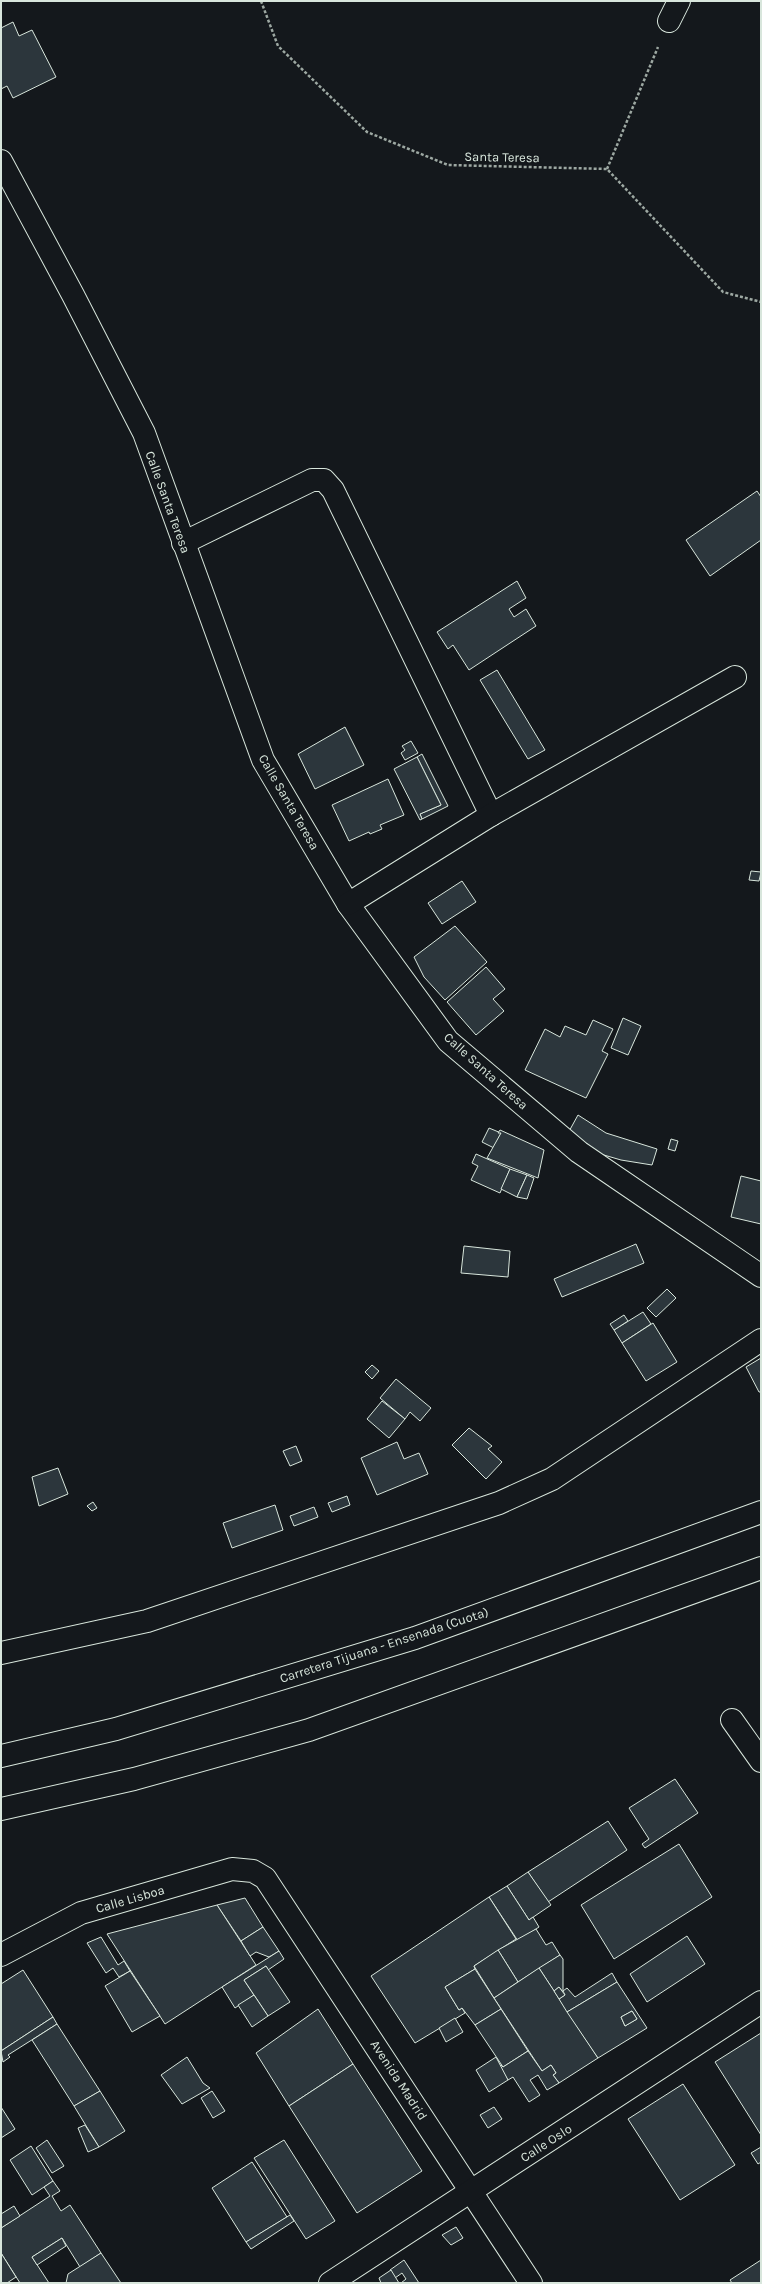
<svg xmlns="http://www.w3.org/2000/svg" width="762" height="2284" font-family="Karla,sans-serif">
	<style>
		.building { fill: #2c363c; stroke: #d8e6dc; fill-rule: evenodd }
		.lines { fill: none; stroke-linecap: round; stroke-linejoin: round }
		.minor-casing { stroke: #d8e6dc; stroke-width: 24 }
		.motorway-casing { stroke: #d8e6dc; stroke-width: 24 }
		.path { stroke: #9da8a2; stroke-width: 2.5; stroke-dasharray: 3 2; stroke-linecap: butt }
		.minor { stroke: #14181c; stroke-width: 22 }
		.motorway { stroke: #14181c; stroke-width: 22 }
		.labels { text-anchor: middle; dominant-baseline: central; stroke-width: 3; stroke-linejoin: round; paint-order: stroke }
		.street-label { font-size: 13px; fill: #d8e6dc; stroke: #14181c }
	</style>
	<rect width="100%" height="100%" fill="#14181c"/>
	<!-- building -->
	<g class="building">
		<path d="M13 22 19 36 32 30 56 77 13 98 7 86 1 89V28Z"/>
		<path d="M757 491 761 497V540L710 576 686 540Z"/>
		<path d="M517 581 526 598 509 609 514 617 526 609 536 626 469 670 453 645 448 649 437 632Z"/>
		<path d="M497 670 545 750 528 759 480 680Z"/>
		<path d="M345 727 364 765 315 789 298 754Z"/>
		<path d="M411 741 418 753 405 760 401 753 405 750 402 746Z"/>
		<path d="M422 754 448 806 422 819 420 814 441 805 417 757Z"/>
		<path d="M417 757 441 805 420 814 422 819 420 820 394 769Z"/>
		<path d="M388 779 404 815 380 825 382 829 370 834 369 832 349 841 332 805Z"/>
		<path d="M751 871 761 872 759 881 749 880Z"/>
		<path d="M462 881 476 902 442 924 428 903Z"/>
		<path d="M455 926 487 962 445 1000 424 977 414 957Z"/>
		<path d="M486 967 505 989 493 999 504 1011 476 1035 447 1002Z"/>
		<path d="M623 1018 641 1026 628 1055 611 1048Z"/>
		<path d="M593 1020 613 1029 602 1051 608 1054 586 1098 525 1070 545 1029 560 1037 565 1026 586 1035Z"/>
		<path d="M578 1115 606 1133 657 1149 652 1165 621 1160 597 1153 567 1135Z"/>
		<path d="M489 1128 501 1133 494 1148 482 1142Z"/>
		<path d="M500 1130 544 1150 538 1178 487 1158 501 1133H498Z"/>
		<path d="M671 1139 678 1141 675 1151 668 1149Z"/>
		<path d="M476 1154 510 1169 500 1193 471 1180 478 1166 472 1163Z"/>
		<path d="M510 1169 527 1175 517 1197 501 1189Z"/>
		<path d="M527 1175 534 1178 527 1199 517 1197Z"/>
		<path d="M741 1176 761 1181V1224L731 1217Z"/>
		<path d="M636 1244 644 1263 562 1297 554 1279Z"/>
		<path d="M464 1246 510 1251 508 1277 461 1273Z"/>
		<path d="M667 1289 676 1298 656 1317 647 1308Z"/>
		<path d="M643 1312 651 1324 622 1343 614 1330Z"/>
		<path d="M624 1315 628 1321 614 1330 610 1324Z"/>
		<path d="M653 1323 677 1362 646 1381 622 1343Z"/>
		<path d="M761 1358V1392H759L746 1367Z"/>
		<path d="M372 1365 379 1371 372 1379 365 1372Z"/>
		<path d="M396 1379 431 1408 420 1421 410 1412 405 1419 380 1398Z"/>
		<path d="M382 1401 405 1419 389 1438 367 1419Z"/>
		<path d="M469 1428 492 1446 488 1449 502 1462 486 1479 452 1445Z"/>
		<path d="M397 1442 404 1459 419 1453 428 1474 377 1495 361 1458Z"/>
		<path d="M296 1446 302 1461 290 1466 283 1451Z"/>
		<path d="M58 1468 68 1494 39 1506 32 1477Z"/>
		<path d="M347 1496 350 1505 332 1512 328 1503Z"/>
		<path d="M93 1502 97 1508 92 1511 87 1506Z"/>
		<path d="M275 1505 283 1530 232 1548 223 1523Z"/>
		<path d="M314 1507 318 1517 294 1526 290 1516Z"/>
		<path d="M675 1779 698 1813 645 1848 642 1844 649 1839 629 1808Z"/>
		<path d="M608 1821 627 1850 548 1902 528 1872Z"/>
		<path d="M679 1844 712 1897 614 1959 581 1905Z"/>
		<path d="M528 1872 551 1905 529 1920 507 1886Z"/>
		<path d="M507 1886 529 1920 533 1917 539 1927 518 1941 489 1897Z"/>
		<path d="M489 1897 516 1939 474 1966 475 1969 445 1987 459 2010 462 2008 465 2013 415 2043 371 1976Z"/>
		<path d="M245 1898 263 1927 241 1941 217 1905Z"/>
		<path d="M217 1905 256 1965 165 2024 107 1934Z"/>
		<path d="M263 1927 279 1951 269 1957 256 1952 250 1956 241 1941Z"/>
		<path d="M536 1929 546 1945 552 1942 560 1955 518 1982 498 1950Z"/>
		<path d="M687 1936 705 1964 647 2002 630 1974Z"/>
		<path d="M101 1937 118 1965 124 1961 130 1971 119 1977 113 1968 106 1973 87 1943Z"/>
		<path d="M498 1950 518 1982 494 1998 474 1966Z"/>
		<path d="M279 1951 284 1959 268 1970 266 1966 244 1980 254 1995 235 2008 222 1987Z"/>
		<path d="M560 1955 563 1959V1992L559 1987 554 1991 539 1968Z"/>
		<path d="M266 1966 290 2002 268 2016 244 1980Z"/>
		<path d="M539 1968 598 2058 559 2083 553 2075 556 2073 551 2065 542 2071 494 1998Z"/>
		<path d="M475 1969 501 2009 475 2025 462 2008 459 2010 445 1987Z"/>
		<path d="M23 1970 53 2017 1 2051V1984Z"/>
		<path d="M130 1971 160 2016 132 2032 105 1986Z"/>
		<path d="M612 1973 617 1982 567 2012 559 1999 565 1995 563 1991 567 1988 575 1997Z"/>
		<path d="M617 1982 647 2028 598 2058 567 2012ZM632 2011 637 2019 625 2026 621 2017Z"/>
		<path d="M559 1987 565 1995 559 1999 554 1991Z"/>
		<path d="M254 1995 268 2016 252 2027 238 2005Z"/>
		<path d="M318 2009 353 2064 289 2106 256 2053Z"/>
		<path d="M501 2009 528 2051 503 2067 475 2025Z"/>
		<path d="M632 2011 637 2019 625 2026 621 2017Z"/>
		<path d="M53 2017 57 2024 8 2055 10 2057 3 2062 1 2051Z"/>
		<path d="M455 2018 463 2032 446 2042 439 2028Z"/>
		<path d="M57 2024 100 2091 74 2106 32 2040Z"/>
		<path d="M761 2033V2135L715 2062Z"/>
		<path d="M528 2051 542 2071 551 2065 556 2073 553 2075 559 2083 547 2090 538 2075 530 2080 540 2095 529 2102 513 2077 508 2080 499 2066 501 2065 503 2067Z"/>
		<path d="M187 2057 203 2083 210 2088 182 2104 161 2075Z"/>
		<path d="M496 2057 508 2080 489 2092 476 2070Z"/>
		<path d="M353 2064 422 2171 357 2213 289 2106Z"/>
		<path d="M683 2084 735 2165 680 2200 628 2119Z"/>
		<path d="M100 2091 125 2131 99 2147 74 2106Z"/>
		<path d="M212 2091 225 2111 213 2118 201 2098Z"/>
		<path d="M1 2107 15 2129 1 2138Z"/>
		<path d="M494 2107 502 2119 488 2128 480 2115Z"/>
		<path d="M85 2125 99 2147 88 2152 78 2128Z"/>
		<path d="M47 2140 64 2166 52 2173 36 2148Z"/>
		<path d="M284 2140 335 2221 306 2239 254 2158Z"/>
		<path d="M31 2146 53 2181 32 2195 10 2160Z"/>
		<path d="M761 2147V2162L758 2164 751 2153Z"/>
		<path d="M252 2162 287 2217 246 2242 212 2188Z"/>
		<path d="M53 2181 60 2191 52 2196 61 2211 70 2205 101 2253 80 2267 62 2238 32 2257 49 2283H20L1 2253V2228L50 2196 44 2187Z"/>
		<path d="M14 2206 20 2216 1 2228V2214Z"/>
		<path d="M290 2215 294 2221 251 2249 246 2242Z"/>
		<path d="M456 2227 463 2238 451 2245 442 2235Z"/>
		<path d="M62 2238 66 2246 37 2265 32 2257Z"/>
		<path d="M1 2253 16 2277 7 2283H1Z"/>
		<path d="M101 2253 121 2283H66L68 2274Z"/>
		<path d="M404 2260 419 2283H401L406 2279 402 2273 395 2278 390 2270Z"/>
		<path d="M761 2260V2283H732L730 2280Z"/>
		<path d="M391 2270 399 2283H381L379 2278Z"/>
	</g>
	<g class="lines">
		<!-- minor casing -->
		<g class="minor-casing">
			<g id="minor">
				<path d="M669 21 679 1"/>
				<path d="M1 161 73 295 144 433 263 760 348 904 448 1041 579 1152 761 1276"/>
				<path d="M183 543 312 480H324L333 490 491 815"/>
				<path d="M348 904 491 815 735 677"/>
				<path d="M1 1653 147 1621 499 1503 552 1479 761 1340"/>
				<path d="M732 1720 761 1761"/>
				<path d="M1 1955 81 1913 232 1869 253 1871 265 1878 531 2283"/>
				<path d="M330 2283 761 2002"/>
			</g>
		</g>
		<!-- motorway casing -->
		<g class="motorway-casing">
			<g id="motorway">
				<path d="M1 1756 116 1729 415 1638 761 1512"/>
				<path d="M1 1809 134 1779 309 1730 761 1568"/>
			</g>
		</g>
		<!-- path -->
		<g class="path">
			<path d="M261 1 278 46 367 132 448 165 607 169 723 292 761 302"/>
			<path d="M607 169 658 47"/>
		</g>
		<!-- minor -->
		<use href="#minor" class="minor"/>
		<!-- motorway -->
		<use href="#motorway" class="motorway"/>
	</g>
	<g class="labels">
		<!-- street labels -->
		<g class="street-label">
			<text transform="translate(502 157) rotate(1)">Santa Teresa</text>
			<text transform="translate(168 502) rotate(70)">Calle Santa Teresa</text>
			<text transform="translate(289 802) rotate(60)">Calle Santa Teresa</text>
			<text transform="translate(486 1071) rotate(42)">Calle Santa Teresa</text>
			<text transform="translate(384 1645) rotate(-18)">Carretera Tijuana - Ensenada (Cuota)</text>
			<text transform="translate(130 1899) rotate(-16)">Calle Lisboa</text>
			<text transform="translate(399 2080) rotate(57)">Avenida Madrid</text>
			<text transform="translate(546 2143) rotate(-33)">Calle Oslo</text>
		</g>
	</g>
	<!-- border -->
	<rect width="762" height="2284" fill="none" stroke="#d8e6dc" stroke-width="4"/>
</svg>
